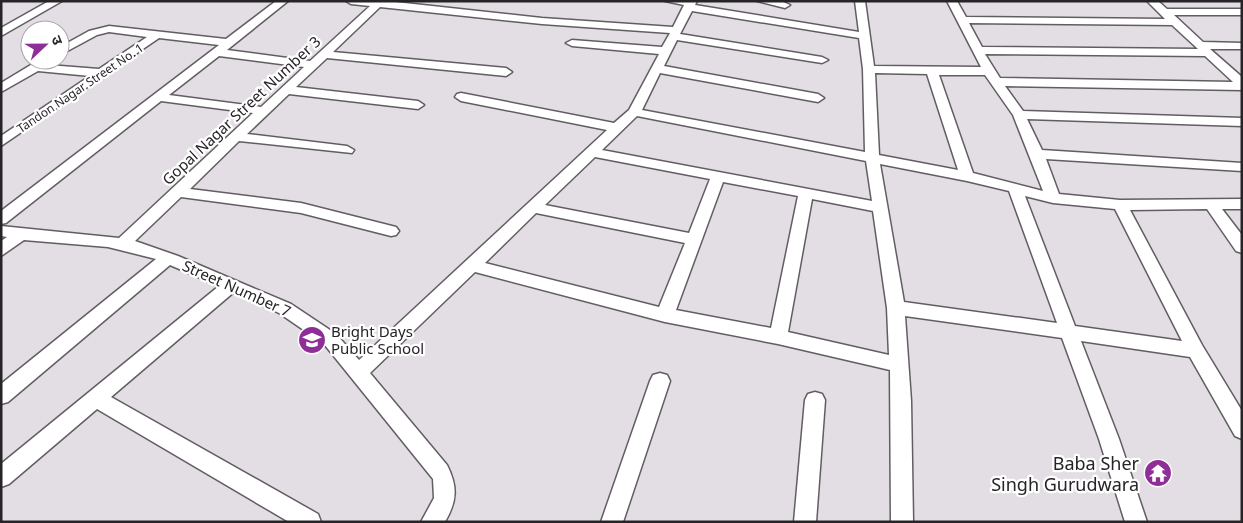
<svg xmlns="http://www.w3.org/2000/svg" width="1243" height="523" font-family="'Noto Sans','Noto Sans Devanagari',sans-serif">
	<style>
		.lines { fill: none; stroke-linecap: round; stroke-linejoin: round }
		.minor-casing { stroke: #625d62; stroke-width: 3 }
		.minor { fill: #fff; fill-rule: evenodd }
		.labels { text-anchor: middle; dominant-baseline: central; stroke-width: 4.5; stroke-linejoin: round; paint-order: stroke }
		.far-street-label { font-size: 12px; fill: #262426; stroke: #fff }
		.street-label { font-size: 15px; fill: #262426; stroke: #fff }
		.poi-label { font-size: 15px; fill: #262426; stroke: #fff; text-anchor: start }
		.near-poi-label { font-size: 18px; fill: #262426; stroke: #fff; text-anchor: end }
	</style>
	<rect width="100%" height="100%" fill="#e3dee4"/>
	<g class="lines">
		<!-- minor casing -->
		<g class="minor-casing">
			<g id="minor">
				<path d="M49 1H62L1 36V28Z"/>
				<path d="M276 1H288L227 50 310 61 370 6 351 4 346 1H386L542 18 673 27 684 5 665 1H697L695 5 859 32 855 1H865L874 66 981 67 947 1H957L966 17 1165 19 1147 1H1158L1167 9H1242V15H1174L1203 42 1242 43V49H1210L1242 77V90L1005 86 1023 111 1242 118V126L1027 119 1042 150 1242 163V171L1046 159 1059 194 1120 200 1242 199V209H1222L1242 235V253L1236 251 1207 209 1130 210 1202 345 1242 411V439L1235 436 1190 357 1081 341 1119 439 1147 522H1125L1099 439 1062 338 905 316 911 401 913 522H891L890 370 778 344 665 322 475 272 370 373 447 465C458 487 457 501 445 522H421L434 498 433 479 324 344 279 313 234 292 111 397 318 514 321 522H289L97 409 9 484 1 487V464L219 286 170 265 8 402 1 404V384L156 259 108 247 24 240 1 256V241L7 237 1 236V226L119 238 253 113 161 101 6 223 1 224V211L219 45 159 38 1 146V136L90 76 38 71 1 92V83L39 60H48V65L99 69 147 37 109 32 97 35 60 55V47L89 31 109 26 226 39ZM380 7 542 24 670 33 662 47 572 40 566 43 572 46 659 54 629 110 614 123 461 93 457 94 455 97 461 101 607 130 359 360 336 334 291 304 178 256 135 241 181 197 301 213 391 236 396 235 399 231 396 227 301 203 190 189 239 141 352 153 354 150 347 146 247 134 289 94 418 109 424 105 418 101 296 87 327 58 506 76 512 72 506 68 333 52ZM692 11 859 38 863 69 865 152 642 110 660 73 818 102 824 98 818 94 664 66 677 40 822 63 828 60 822 57 680 34ZM969 23 1172 25 1198 49 982 47ZM985 54 1205 56 1233 82 1000 78ZM219 56 304 67 261 107 169 95ZM875 73 927 74 958 170 879 155ZM939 75H985L1013 115 1043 191 973 173ZM637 116 866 161 872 201 602 150ZM595 157 710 179 689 233 545 205ZM880 164 967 181 1009 191 1057 323 904 302ZM723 182 798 196 771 328 676 310ZM1025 196 1053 203 1115 209 1182 341 1075 326ZM812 199 873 211 887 308 889 355 788 332ZM536 213 685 243 659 307 485 263Z"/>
				<path d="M757 1H781L790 5 785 8Z"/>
				<path d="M660 373 667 375 670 381 623 522H601L650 381 653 375Z"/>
				<path d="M815 392 822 394 825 400 816 522H794L805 400 808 394Z"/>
			</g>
		</g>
		<!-- minor -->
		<use href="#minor" class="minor"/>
	</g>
	<!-- icons -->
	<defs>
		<g id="school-disc" transform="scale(1.4375)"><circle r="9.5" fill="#8e2e97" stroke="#fff"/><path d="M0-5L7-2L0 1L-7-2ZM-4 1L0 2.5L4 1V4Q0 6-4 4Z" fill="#fff"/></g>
		<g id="temple-disc" transform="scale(1.4375)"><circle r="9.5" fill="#8e2e97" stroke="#fff"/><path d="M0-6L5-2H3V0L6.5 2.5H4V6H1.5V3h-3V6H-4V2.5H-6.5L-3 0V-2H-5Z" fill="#fff"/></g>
	</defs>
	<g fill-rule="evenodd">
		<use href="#school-disc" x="312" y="340"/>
		<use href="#temple-disc" x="1158" y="473"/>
	</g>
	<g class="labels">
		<!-- far-street labels -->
		<g class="far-street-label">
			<text transform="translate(80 88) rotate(-34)">Tandon Nagar Street No. 1</text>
		</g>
		<!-- street labels -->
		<g class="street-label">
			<text transform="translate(241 110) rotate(-43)">Gopal Nagar Street Number 3</text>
			<text transform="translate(237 288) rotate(24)">Street Number 7</text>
		</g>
		<!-- poi labels -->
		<g class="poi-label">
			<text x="331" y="331">Bright Days<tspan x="331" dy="17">Public School</tspan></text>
		</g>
		<!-- near-poi labels -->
		<g class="near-poi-label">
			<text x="1139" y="463">Baba Sher<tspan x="1139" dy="21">Singh Gurudwara</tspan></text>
		</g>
	</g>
	<!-- border -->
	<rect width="1243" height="523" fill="none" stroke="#262426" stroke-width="5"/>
	<!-- north arrow -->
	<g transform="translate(45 45) rotate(68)"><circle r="24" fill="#ffffff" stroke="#a8a7a8"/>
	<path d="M0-4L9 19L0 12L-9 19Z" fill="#8e2e97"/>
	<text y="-8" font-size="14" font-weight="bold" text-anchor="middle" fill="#262426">उ</text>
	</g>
</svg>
